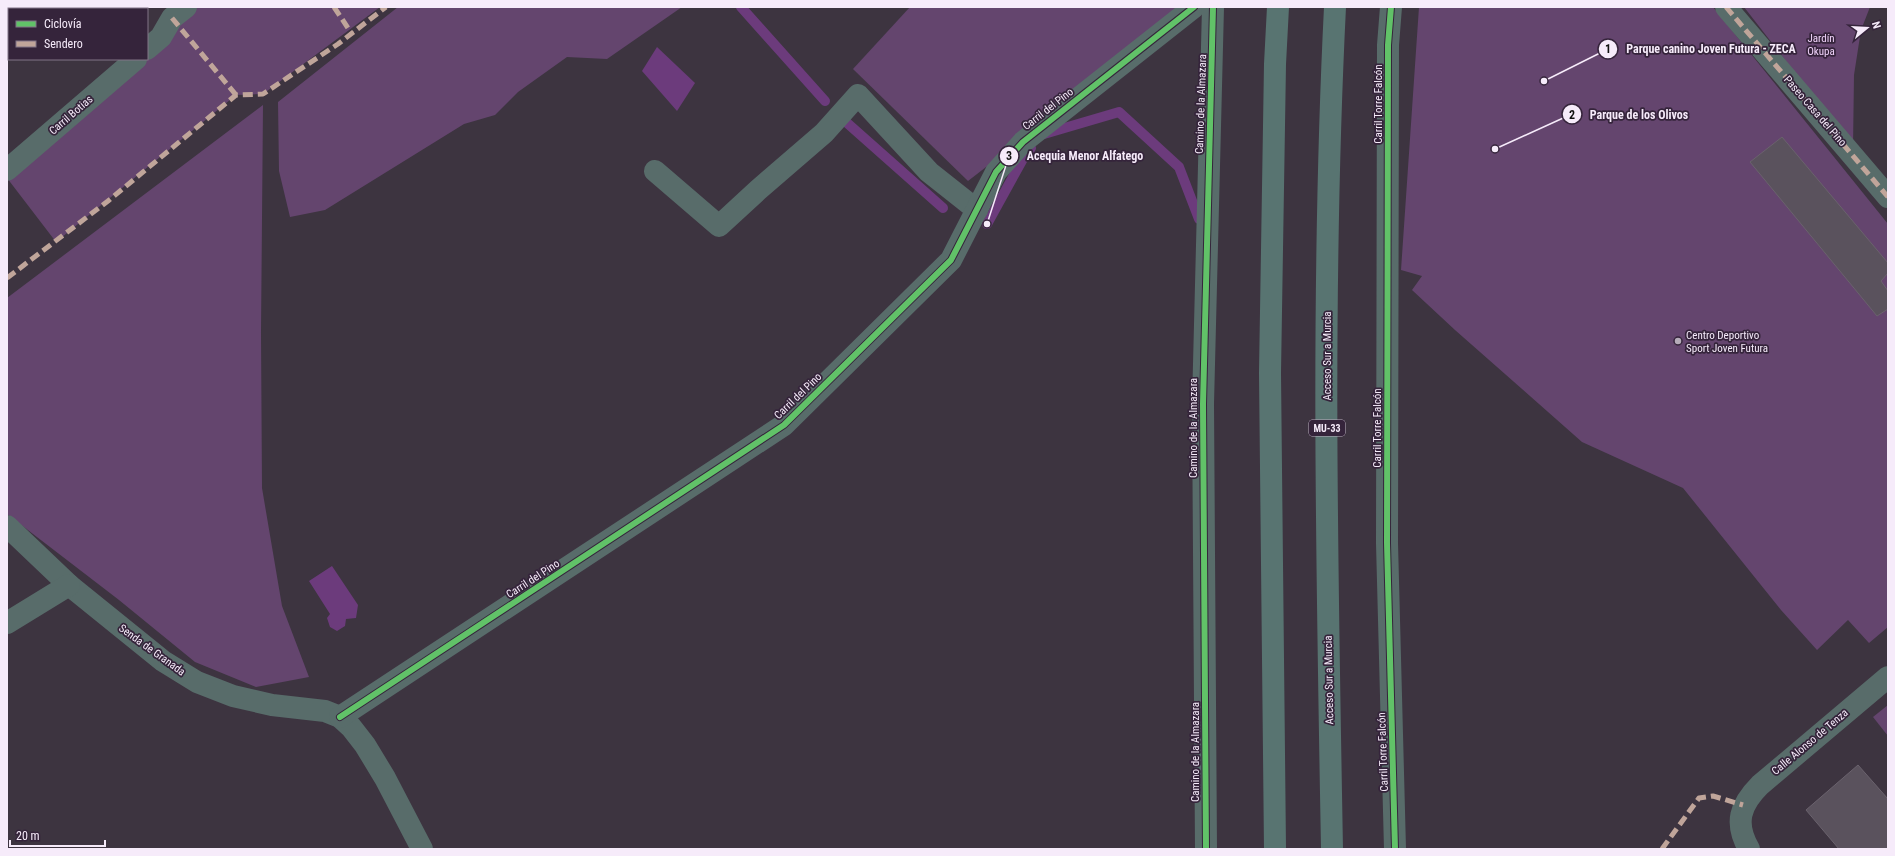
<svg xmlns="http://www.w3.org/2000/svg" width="1895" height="856" font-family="'Roboto Condensed',sans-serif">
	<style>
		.green { fill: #64456e }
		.water { fill: #6c3b7c }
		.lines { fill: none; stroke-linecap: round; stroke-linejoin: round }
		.stream { stroke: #6c3b7c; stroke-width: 10 }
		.building { fill: #5a525d; stroke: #6a626d }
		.minor { stroke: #586c6a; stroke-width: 22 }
		.highway { stroke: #587471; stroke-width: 22 }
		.quiet { stroke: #c0a59a; stroke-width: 5; stroke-dasharray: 10 5; stroke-linecap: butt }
		.cycleway-casing { stroke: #35243b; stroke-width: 8 }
		.cycleway { stroke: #61c268; stroke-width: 6 }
		.poi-dot { fill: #b5abb9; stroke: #35243b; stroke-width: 1.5 }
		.labels { text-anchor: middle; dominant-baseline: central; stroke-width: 3.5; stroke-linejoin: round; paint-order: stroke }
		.shield { fill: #35243b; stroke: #bcafc1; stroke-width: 1 }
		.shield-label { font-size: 10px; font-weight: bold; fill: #f6ebfa }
		.park-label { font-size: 11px; fill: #f0d3fa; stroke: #35243b }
		.street-label { font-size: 11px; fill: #f6ebfa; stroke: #35243b }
		.poi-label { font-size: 11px; fill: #f6ebfa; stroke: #35243b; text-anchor: start }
		.leader { fill: none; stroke: #f6ebfa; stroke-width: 1.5 }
		.callout-dot { fill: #f6ebfa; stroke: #35243b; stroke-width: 1.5 }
		.mark-label { font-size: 12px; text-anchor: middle; font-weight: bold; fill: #111 }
		.callout-label { font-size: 12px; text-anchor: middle; font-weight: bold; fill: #f6ebfa; stroke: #35243b; stroke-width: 3.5; stroke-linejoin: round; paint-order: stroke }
	</style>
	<rect width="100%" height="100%" fill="#3d3440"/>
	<!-- green -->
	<g class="green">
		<path d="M185 7H380L263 94 236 95 56 242 7 178Z"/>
		<path d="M398 7H682L607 59 567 57 518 92 495 115 464 124 325 210 290 217 279 171 278 102Z"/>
		<path d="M910 7H1193L968 181 853 69Z"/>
		<path d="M1419 7H1713L1888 224V627L1869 643 1848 620 1817 650 1781 610 1683 488 1582 442 1455 330 1412 290 1422 276 1401 270Z"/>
		<path d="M1744 7H1870L1861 30 1854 75 1853 147Z"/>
		<path d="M263 105 261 333 262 488 282 606 309 677 256 687 195 662 119 600 7 514V298Z"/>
		<path d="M1888 705V736L1873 717Z"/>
	</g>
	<!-- water -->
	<g class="water">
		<path d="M657 47 695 83 677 111 642 71Z"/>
		<path d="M332 566 358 605 356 618 346 619 345 626 337 631 330 627 327 618 330 614 309 581Z"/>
	</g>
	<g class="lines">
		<!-- stream -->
		<g class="stream">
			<path d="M741 7 825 101"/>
			<path d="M846 122 943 208"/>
			<path d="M1044 134 1119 112 1179 167 1199 219"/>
			<path d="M987 224 1024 157 1031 148"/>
		</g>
	</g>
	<!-- building -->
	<g class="building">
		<path d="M1782 137 1888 263V273L1881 281 1888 291V309L1877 316 1750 162Z"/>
		<path d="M1858 765 1888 799V849H1839L1806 810Z"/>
	</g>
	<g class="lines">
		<!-- minor -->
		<g class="minor">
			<path d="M1391 7 1388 45 1387 543 1395 849"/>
			<path d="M1726 7 1888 197"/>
			<path d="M147 49 161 37 172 18 186 7"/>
			<path d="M7 170 136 59"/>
			<path d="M655 171 719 226 758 190 824 133 858 95 929 172 977 210"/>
			<path d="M7 526 69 585 163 661 197 682 233 696 272 705 325 711 340 717 351 727 365 745 385 778 422 849"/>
			<path d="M7 623 69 585"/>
			<path d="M340 717 784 425 951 260 996 172 1023 142 1194 7"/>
			<path d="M1206 849 1203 404 1213 7"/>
			<path d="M1749 849C1734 823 1740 805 1760 785L1888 677"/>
		</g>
		<!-- highway -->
		<g class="highway">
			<path d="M1275 849 1270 373 1275 64 1278 7"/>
			<path d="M1332 849C1327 568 1321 287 1335 7"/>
		</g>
		<!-- quiet -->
		<g class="quiet">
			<path d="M334 7 352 34"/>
			<path d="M1726 7 1888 197"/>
			<path d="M172 18 236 95"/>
			<path d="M7 278 108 201 236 95 263 94 338 44 386 7"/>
			<path d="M1662 849 1699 798 1713 796 1743 805"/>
		</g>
		<!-- cycleway casing -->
		<g class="cycleway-casing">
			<g id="cycleway">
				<path d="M1391 7 1388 45 1387 543 1395 849"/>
				<path d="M340 717 784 425 951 260 996 172 1023 142 1194 7"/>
				<path d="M1206 849 1203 404 1213 7"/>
			</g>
		</g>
		<!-- cycleway -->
		<use href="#cycleway" class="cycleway"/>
	</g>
	<!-- markers -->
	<circle class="poi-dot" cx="1678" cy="341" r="4"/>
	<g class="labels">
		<!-- shield labels -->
		<rect class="shield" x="1309" y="420" width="36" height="16" rx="3"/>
		<g class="shield-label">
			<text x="1327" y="428">MU-33</text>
		</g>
		<!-- park labels -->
		<g class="park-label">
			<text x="1821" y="38">Jardín<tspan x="1821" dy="13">Okupa</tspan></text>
		</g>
		<!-- street labels -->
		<g class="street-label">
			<text transform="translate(1201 104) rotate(-88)">Camino de la Almazara</text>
			<text transform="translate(1378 104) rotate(-90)">Carril Torre Falcón</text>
			<text transform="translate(1048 109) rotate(-38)">Carril del Pino</text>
			<text transform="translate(1815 111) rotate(49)">Paseo Casa del Pino</text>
			<text transform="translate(71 115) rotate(-41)">Carril Botias</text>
			<text transform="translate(1327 356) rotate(-90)">Acceso Sur a Murcia</text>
			<text transform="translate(798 396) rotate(-44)">Carril del Pino</text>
			<text transform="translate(1193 428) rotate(-90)">Camino de la Almazara</text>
			<text transform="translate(1377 428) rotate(-90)">Carril Torre Falcón</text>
			<text transform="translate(533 579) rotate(-33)">Carril del Pino</text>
			<text transform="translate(152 650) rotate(36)">Senda de Granada</text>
			<text transform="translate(1329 680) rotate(-91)">Acceso Sur a Murcia</text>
			<text transform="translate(1810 742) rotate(-40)">Calle Alonso de Tenza</text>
			<text transform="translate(1195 752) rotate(-90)">Camino de la Almazara</text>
			<text transform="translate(1383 752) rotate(-92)">Carril Torre Falcón</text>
		</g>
		<!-- poi labels -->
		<g class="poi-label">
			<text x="1686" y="335">Centro Deportivo<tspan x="1686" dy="13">Sport Joven Futura</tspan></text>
		</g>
	</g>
	<!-- callouts -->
	<path class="leader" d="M1544 81L1608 49M1495 149L1572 114M987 224L1009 156"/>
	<g class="callout-dot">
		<circle cx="1544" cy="81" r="4"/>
		<circle cx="1495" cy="149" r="4"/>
		<circle cx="987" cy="224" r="4"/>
		<circle cx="1608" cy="49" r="10"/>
		<circle cx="1572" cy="114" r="10"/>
		<circle cx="1009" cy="156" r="10"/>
	</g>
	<g class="mark-label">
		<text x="1608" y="53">1</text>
		<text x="1572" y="119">2</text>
		<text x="1009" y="160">3</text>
	</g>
	<g class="callout-label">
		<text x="1711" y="53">Parque canino Joven Futura - ZECA</text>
		<text x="1639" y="119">Parque de los Olivos</text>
		<text x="1085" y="160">Acequia Menor Alfatego</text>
	</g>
	<!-- border -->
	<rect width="1895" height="856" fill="none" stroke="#f6ebfa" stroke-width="16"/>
	<!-- legend -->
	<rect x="8" y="8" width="140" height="52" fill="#35243b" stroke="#827487"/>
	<rect x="16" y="21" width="20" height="6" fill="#61c268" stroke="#827487"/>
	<text x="44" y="28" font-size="12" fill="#f6ebfa">Ciclovía</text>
	<rect x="16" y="41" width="20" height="6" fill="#c0a59a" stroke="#827487"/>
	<text x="44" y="48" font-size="12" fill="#f6ebfa">Sendero</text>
	<!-- north arrow -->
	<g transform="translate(1867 28) rotate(72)" stroke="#35243b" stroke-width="3" paint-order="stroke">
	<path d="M0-3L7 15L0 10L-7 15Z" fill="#f6ebfa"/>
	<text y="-6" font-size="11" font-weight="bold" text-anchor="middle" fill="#f6ebfa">N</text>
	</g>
	<!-- scale -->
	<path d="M10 840v6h95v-6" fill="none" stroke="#f6ebfa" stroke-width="2"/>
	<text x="16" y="840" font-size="12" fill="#f6ebfa" stroke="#35243b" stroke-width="3" paint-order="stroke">20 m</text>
</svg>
